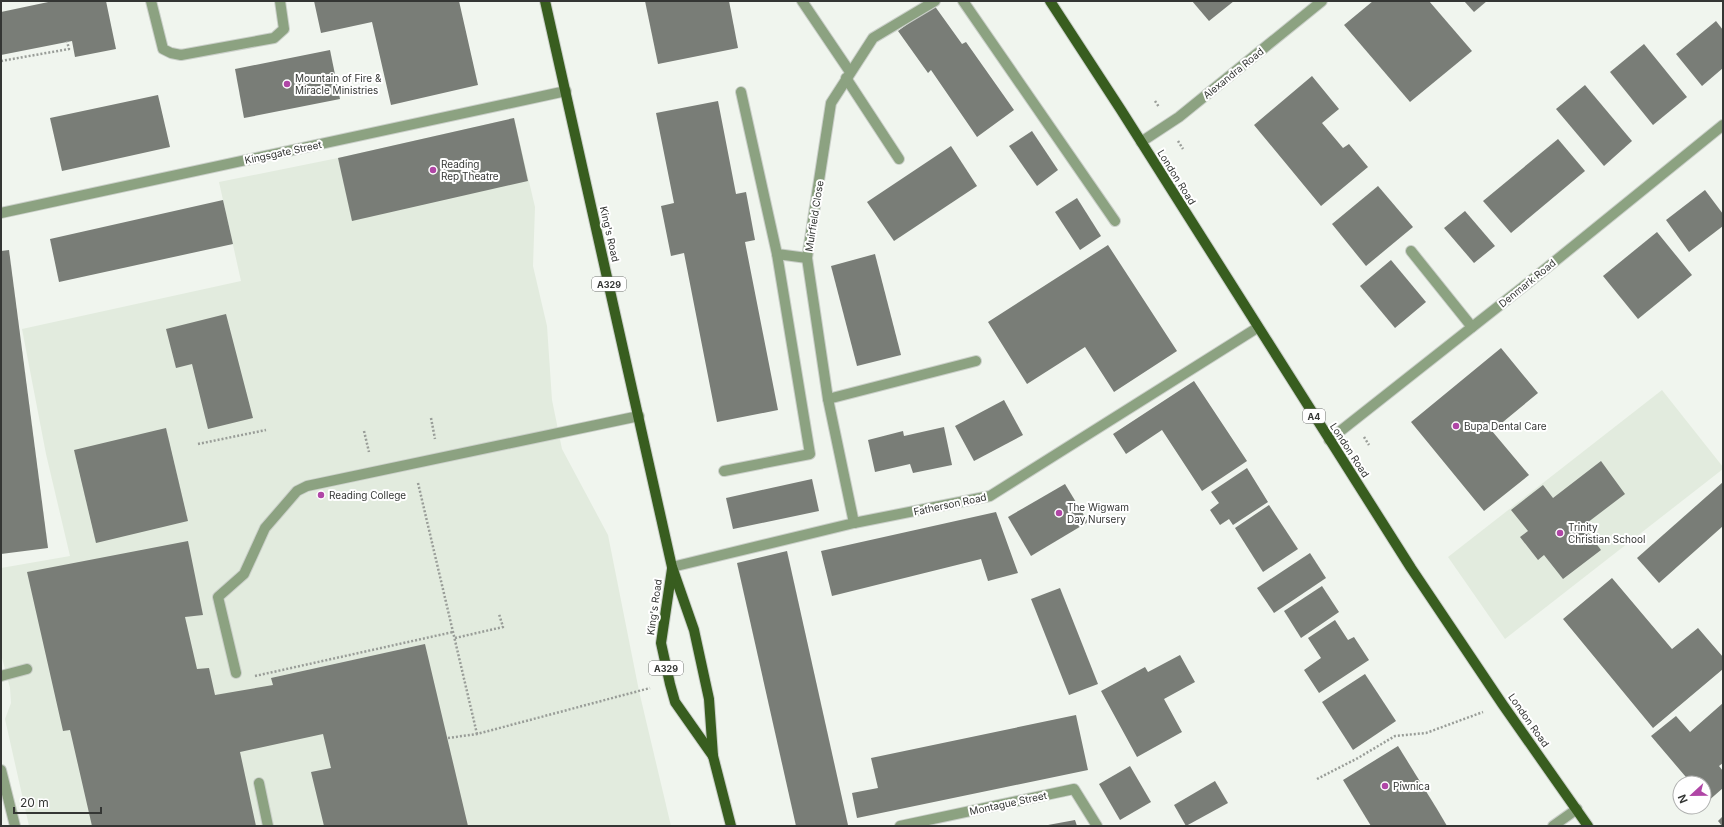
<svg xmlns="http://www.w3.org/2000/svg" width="1724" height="827" font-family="Inter,sans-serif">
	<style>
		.built { fill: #e2ebde }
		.building { fill: #797d77 }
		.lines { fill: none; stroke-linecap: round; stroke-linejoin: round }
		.lane-casing { stroke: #cacfc9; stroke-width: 12 }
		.street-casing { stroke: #cacfc9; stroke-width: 12 }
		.primary-casing { stroke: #cacfc9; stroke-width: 12 }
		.path { stroke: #999d98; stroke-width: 2.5; stroke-dasharray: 2 2; stroke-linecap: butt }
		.lane { stroke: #8ca281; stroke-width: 10 }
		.street { stroke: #8ca281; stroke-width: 10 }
		.primary { stroke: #385d1f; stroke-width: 10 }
		.poi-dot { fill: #b046a6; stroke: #fff; stroke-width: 1.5 }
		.labels { text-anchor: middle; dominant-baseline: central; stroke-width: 4; stroke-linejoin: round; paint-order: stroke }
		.shield { fill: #fff; stroke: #717271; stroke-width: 1 }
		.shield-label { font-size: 9px; font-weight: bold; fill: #343634 }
		.street-label { font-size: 10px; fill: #343634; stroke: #fff }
		.poi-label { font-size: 10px; fill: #343634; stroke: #fff; text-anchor: start }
	</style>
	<rect width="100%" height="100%" fill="#f0f5ee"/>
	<!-- built -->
	<g class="built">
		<path d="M514 118 535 207 533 266 547 326 552 400 562 449 608 535 639 691 671 826H29L5 719 11 703 10 688 1 654V568L70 556 46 454 22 329 241 281 219 182 338 158Z"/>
		<path d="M1662 390 1723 467V469L1505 639 1448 557Z"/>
	</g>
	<!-- building -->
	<g class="building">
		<path d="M53 1H106L116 49 75 57 72 41 1 55V12Z"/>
		<path d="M314 1H459L478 85 391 105 372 22 321 33Z"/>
		<path d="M645 1H729L738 48 658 64Z"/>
		<path d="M1192 1H1234L1209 21Z"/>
		<path d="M1373 1H1429L1472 51 1410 102 1344 25Z"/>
		<path d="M1464 1H1487L1474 12Z"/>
		<path d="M934 5 962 44 966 42 1014 110 977 137 931 70 928 73 898 31Z"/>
		<path d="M1716 21 1723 30V68L1702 86 1676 54Z"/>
		<path d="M1644 44 1687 97 1653 125 1610 72Z"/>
		<path d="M330 50 340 99 244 118 235 69Z"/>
		<path d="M1312 76 1339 109 1322 123 1343 148 1349 144 1368 167 1321 206 1254 125Z"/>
		<path d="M1585 85 1632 141 1604 166 1556 109Z"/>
		<path d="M158 95 170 147 62 171 50 118Z"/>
		<path d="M718 101 736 194 746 192 755 240 745 242 778 410 717 422 684 253 671 256 661 206 674 203 656 113Z"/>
		<path d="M514 118 528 181 352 221 338 158Z"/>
		<path d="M1032 131 1058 170 1037 186 1009 146Z"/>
		<path d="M1558 139 1585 171 1511 233 1483 201Z"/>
		<path d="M951 146 977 186 894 241 867 202Z"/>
		<path d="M1378 186 1413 227 1366 266 1332 224Z"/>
		<path d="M1705 190 1723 214V226L1689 252 1666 220Z"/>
		<path d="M1077 198 1101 236 1080 250 1055 212Z"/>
		<path d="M223 200 233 244 59 282 50 239Z"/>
		<path d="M1465 211 1495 246 1474 263 1444 228Z"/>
		<path d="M1657 232 1692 275 1638 319 1603 276Z"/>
		<path d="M1108 245 1177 351 1114 392 1085 347 1027 384 988 322Z"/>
		<path d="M9 250 48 548 1 554V251Z"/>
		<path d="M875 254 901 355 857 366 831 266Z"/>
		<path d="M1391 260 1426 302 1395 328 1360 286Z"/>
		<path d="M226 314 253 418 208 429 192 364 176 368 166 329Z"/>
		<path d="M1501 348 1538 393 1492 431 1529 475 1484 511 1411 422Z"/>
		<path d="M1194 381 1247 461 1202 491 1162 430 1126 454 1113 434Z"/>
		<path d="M1004 400 1023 435 974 461 955 426Z"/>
		<path d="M944 427 952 465 913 473 910 464 875 472 868 440 903 431 904 436Z"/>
		<path d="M166 428 188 521 96 543 74 450Z"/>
		<path d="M1601 461 1625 494 1583 526 1601 550 1563 579 1544 555 1538 560 1520 537 1528 531 1511 510 1543 485 1553 498Z"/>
		<path d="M1247 468 1268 502 1233 525 1229 519 1220 525 1210 510 1219 503 1211 492Z"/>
		<path d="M812 479 819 511 733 529 726 498Z"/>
		<path d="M1723 482V526L1659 583 1637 558Z"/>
		<path d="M1065 484 1088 522 1031 556 1008 517Z"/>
		<path d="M1269 505 1298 549 1263 572 1235 528Z"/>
		<path d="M996 512 1018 573 988 581 981 559 832 596 821 551Z"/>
		<path d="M188 541 203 615 185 617 197 669 209 668 215 695 273 685 271 678 425 644 468 826H324L311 772 331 768 323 734 240 752 256 826H92L70 730 63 731 27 572Z"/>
		<path d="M787 551 848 825 843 826H796L737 563Z"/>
		<path d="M1310 553 1326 578 1274 613 1257 588Z"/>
		<path d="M1612 578 1672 649 1698 628 1723 657V669L1653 728 1563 619Z"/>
		<path d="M1322 586 1339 612 1301 638 1284 611Z"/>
		<path d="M1060 588 1098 684 1069 695 1031 599Z"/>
		<path d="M1335 620 1348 640 1354 637 1369 660 1319 693 1304 670 1321 658 1308 638Z"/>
		<path d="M1180 655 1195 682 1164 699 1182 732 1137 757 1101 691 1145 667 1148 672Z"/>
		<path d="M1365 674 1396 721 1353 750 1322 702Z"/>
		<path d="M1723 703V763L1719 766 1723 771V788L1707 802 1704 799V783H1691L1651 736 1676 716 1690 732Z"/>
		<path d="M1076 715 1088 770 857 818 852 793 878 788 871 758Z"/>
		<path d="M1398 746 1437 809 1447 826H1371L1343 780Z"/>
		<path d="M1130 766 1151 802 1120 820 1099 784Z"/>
		<path d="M1215 781 1228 803 1186 826 1174 805Z"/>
		<path d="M1723 816V826H1722L1718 821Z"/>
		<path d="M1075 820 1077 826H1048V825Z"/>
	</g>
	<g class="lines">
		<!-- lane casing -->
		<g class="lane-casing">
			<g id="lane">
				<path d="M151 1 163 49 171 53 181 55 274 38 284 29 280 1"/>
				<path d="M802 1 850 72"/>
				<path d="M846 78 899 159"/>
				<path d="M741 92 777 254 807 258"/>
				<path d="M1411 251 1472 327"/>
				<path d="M828 399 976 361"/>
				<path d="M724 471 810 454 777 254"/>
				<path d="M236 673 218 597 244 574 265 528 297 491 307 486 639 416"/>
				<path d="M1 676 27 669"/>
				<path d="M259 783 268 826"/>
				<path d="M1553 826 1577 809"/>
			</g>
		</g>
		<!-- street casing -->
		<g class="street-casing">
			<g id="street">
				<path d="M963 1 1115 221"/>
				<path d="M1141 142 1179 117 1322 1"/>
				<path d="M1 213 566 91"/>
				<path d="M1329 440 1528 283 1723 125"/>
				<path d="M854 523 828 399 807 258 831 103 873 38 935 1"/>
				<path d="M672 567 854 523 990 496 1257 328"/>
				<path d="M1 770 15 826"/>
				<path d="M900 826 1074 789 1097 826"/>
			</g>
		</g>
		<!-- primary casing -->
		<g class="primary-casing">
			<g id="primary">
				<path d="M545 1 672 567 694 630 709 699 713 756 731 826"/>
				<path d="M1050 1 1121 110 1411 568 1503 705 1588 826"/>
				<path d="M672 569 661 643 670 684 675 702 713 756"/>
			</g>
		</g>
		<!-- path -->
		<g class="path">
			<path d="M1 61 69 49 67 41"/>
			<path d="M1155 101 1159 107"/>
			<path d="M1178 141 1183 149"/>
			<path d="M431 418 435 439"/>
			<path d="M364 431 369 452"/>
			<path d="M1364 437 1369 445"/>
			<path d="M198 444 266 430"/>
			<path d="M418 483 477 734"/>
			<path d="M455 638 503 627 499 614"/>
			<path d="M255 676 453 632"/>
			<path d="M448 738 477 734 650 688"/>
			<path d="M1317 779 1358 758 1395 736 1426 733 1483 712"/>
		</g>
		<!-- lane -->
		<use href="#lane" class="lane"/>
		<!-- street -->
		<use href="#street" class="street"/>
		<!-- primary -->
		<use href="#primary" class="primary"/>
	</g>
	<!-- markers -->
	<g class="poi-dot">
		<circle cx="287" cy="84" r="4"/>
		<circle cx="433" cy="170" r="4"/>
		<circle cx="1456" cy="426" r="4"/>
		<circle cx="321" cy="495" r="4"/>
		<circle cx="1059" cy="513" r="4"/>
		<circle cx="1560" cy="533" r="4"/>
		<circle cx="1385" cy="786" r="4"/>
	</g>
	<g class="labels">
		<!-- shield labels -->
		<g class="shield">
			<rect x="592" y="277" width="34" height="14" rx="3"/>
			<rect x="1303" y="409" width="22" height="14" rx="3"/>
			<rect x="649" y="661" width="34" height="14" rx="3"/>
		</g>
		<g class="shield-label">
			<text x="609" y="284">A329</text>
			<text x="1314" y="416">A4</text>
			<text x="666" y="668">A329</text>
		</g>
		<!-- street labels -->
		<g class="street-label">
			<text transform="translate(1233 73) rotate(-39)">Alexandra Road</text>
			<text transform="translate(283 152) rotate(-12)">Kingsgate Street</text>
			<text transform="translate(1177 177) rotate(58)">London Road</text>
			<text transform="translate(814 216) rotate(-81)">Muirfield Close</text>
			<text transform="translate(610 234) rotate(77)">King's Road</text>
			<text transform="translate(1527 283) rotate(-39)">Denmark Road</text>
			<text transform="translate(1350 450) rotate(57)">London Road</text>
			<text transform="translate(950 504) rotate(-12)">Fatherson Road</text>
			<text transform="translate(654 607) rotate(-82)">King's Road</text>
			<text transform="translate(1529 720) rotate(55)">London Road</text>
			<text transform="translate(1008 803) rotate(-12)">Montague Street</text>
		</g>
		<!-- poi labels -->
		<g class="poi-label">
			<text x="295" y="78">Mountain of Fire &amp;<tspan x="295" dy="12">Miracle Ministries</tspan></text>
			<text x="441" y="164">Reading<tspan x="441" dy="12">Rep Theatre</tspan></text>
			<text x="1464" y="426">Bupa Dental Care</text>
			<text x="329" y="495">Reading College</text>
			<text x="1067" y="507">The Wigwam<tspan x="1067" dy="12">Day Nursery</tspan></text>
			<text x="1568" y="527">Trinity<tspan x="1568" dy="12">Christian School</tspan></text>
			<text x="1393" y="786">Piwnica</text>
		</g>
	</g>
	<!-- border -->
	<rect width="1724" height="827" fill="none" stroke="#343634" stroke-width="4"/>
	<!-- north arrow -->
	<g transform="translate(1692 795) rotate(248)"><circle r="19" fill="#ffffff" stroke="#aeafae"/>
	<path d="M0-3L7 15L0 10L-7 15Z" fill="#b046a6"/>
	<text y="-6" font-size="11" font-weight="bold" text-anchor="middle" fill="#343634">N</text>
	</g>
	<!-- scale -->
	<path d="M14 807v6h87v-6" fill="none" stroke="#343634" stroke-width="2"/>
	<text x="20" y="807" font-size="12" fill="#343634" stroke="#ffffff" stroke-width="3" paint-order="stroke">20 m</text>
</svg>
